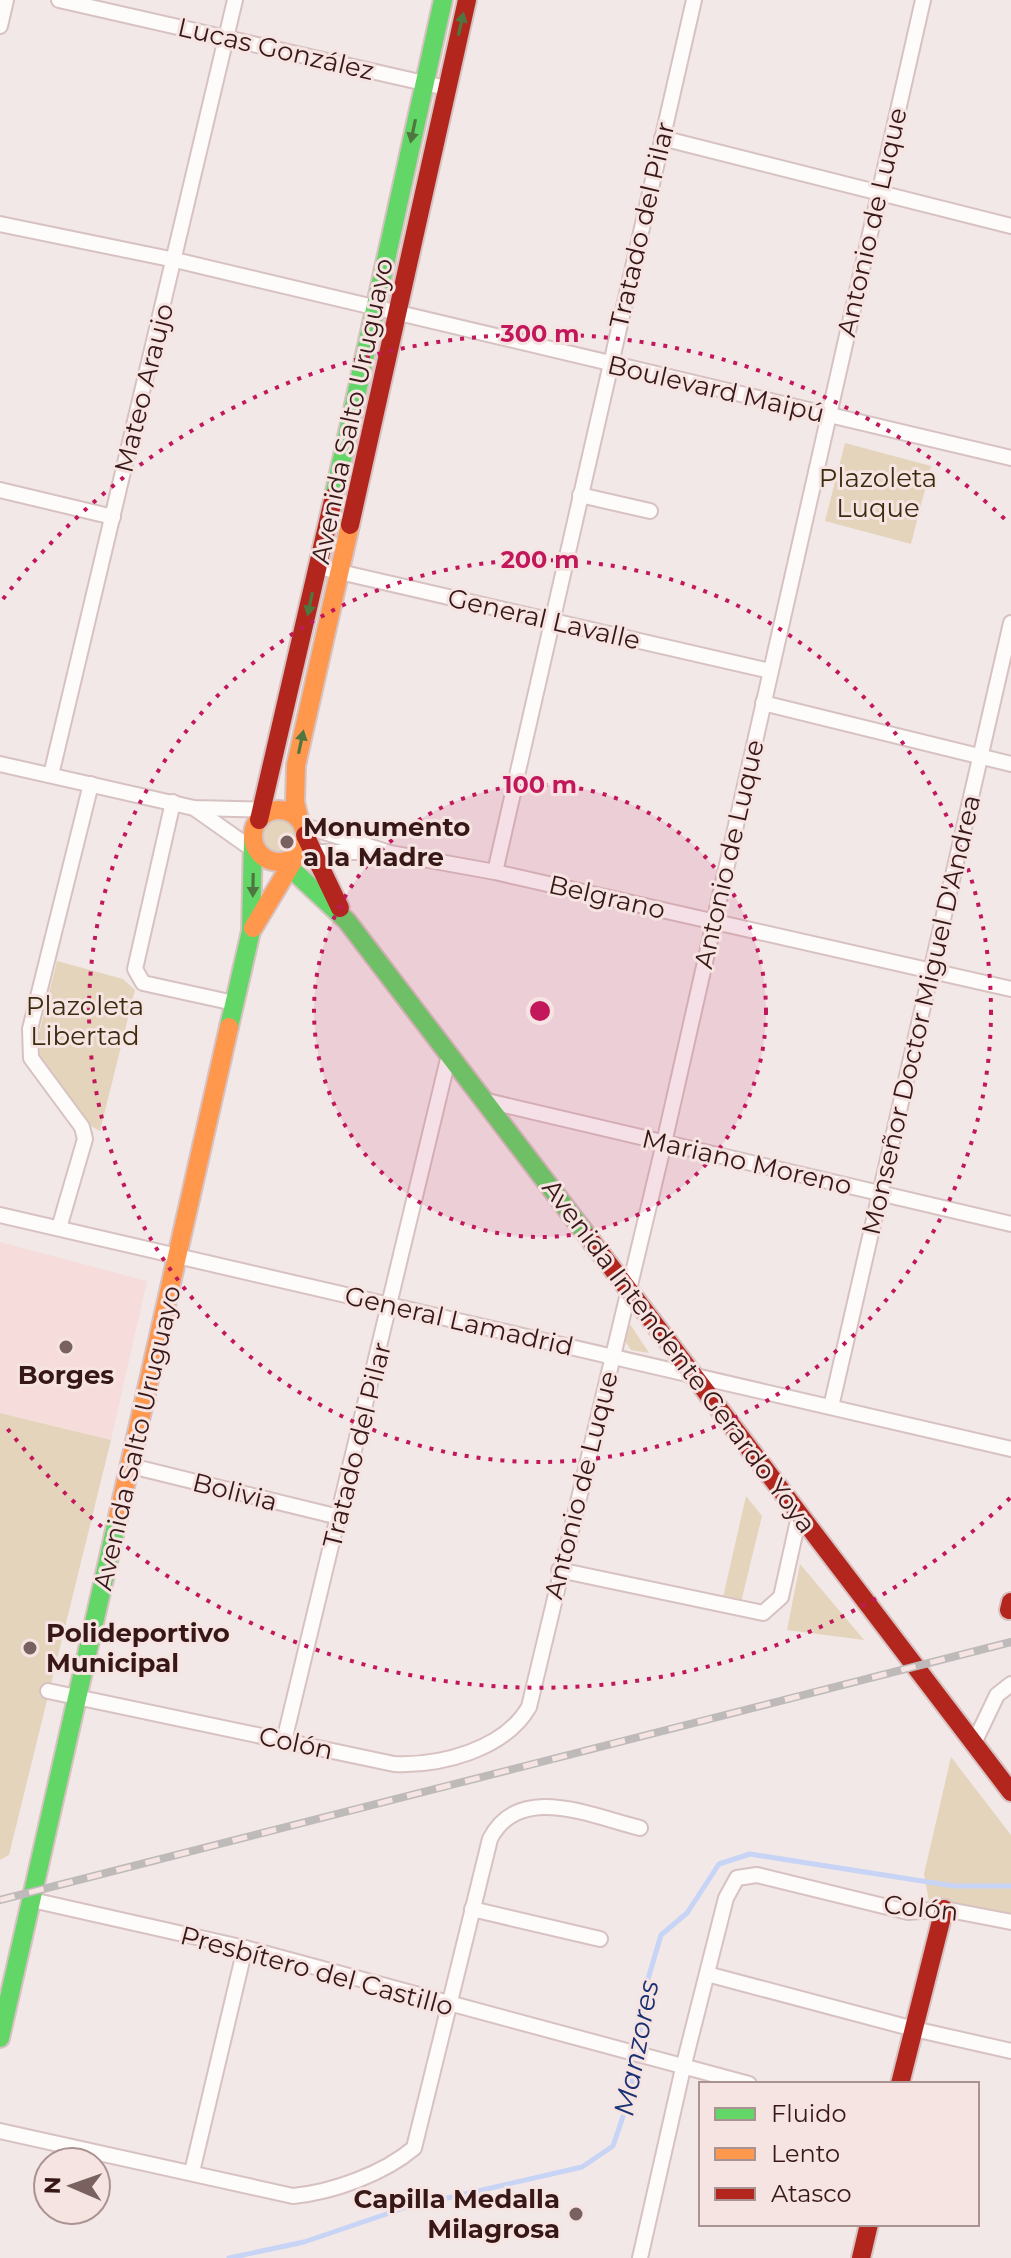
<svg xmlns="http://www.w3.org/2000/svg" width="1011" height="2258" font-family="Montserrat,sans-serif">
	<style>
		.built { fill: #f6dcda }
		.green { fill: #e4d4bc }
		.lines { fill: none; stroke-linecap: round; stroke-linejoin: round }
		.stream { stroke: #c7d4f5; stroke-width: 5 }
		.street-casing { stroke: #d7c2c1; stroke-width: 18 }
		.fast-casing { stroke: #d7c2c1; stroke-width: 22 }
		.slow-casing { stroke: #d7c2c1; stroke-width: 22 }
		.jam-casing { stroke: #d7c2c1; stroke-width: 22 }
		.street { stroke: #fdfcfb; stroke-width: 14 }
		.fast { stroke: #63d668; stroke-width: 18 }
		.slow { stroke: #ff974d; stroke-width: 18 }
		.jam { stroke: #b3261e; stroke-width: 18 }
		.rail-casing { stroke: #bfbaba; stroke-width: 8 }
		.rail { stroke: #f6e4e2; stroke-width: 5; stroke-dasharray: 15; stroke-linecap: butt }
		.oneway { fill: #4d773f }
		.ring { fill: none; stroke: #c2185b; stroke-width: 4; stroke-dasharray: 4 8 }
		.poi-dot { fill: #78615f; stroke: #f6e4e2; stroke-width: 3 }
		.labels { text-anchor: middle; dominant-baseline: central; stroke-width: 6; stroke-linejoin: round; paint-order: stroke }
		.street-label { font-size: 26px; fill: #371816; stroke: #f6e4e2 }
		.park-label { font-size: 26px; fill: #392c0f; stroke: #f6e4e2 }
		.poi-label { font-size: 26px; font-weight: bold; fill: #371816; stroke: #f6e4e2; text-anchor: start }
		.water-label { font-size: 28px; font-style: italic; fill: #183173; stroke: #f6e4e2 }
		.centre { fill: #c2185b; stroke: #f6e4e2; stroke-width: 4 }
		.ring-label { font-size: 24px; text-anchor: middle; font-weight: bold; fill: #c2185b; stroke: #f6e4e2; stroke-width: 6; stroke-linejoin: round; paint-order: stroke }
	</style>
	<rect width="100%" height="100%" fill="#f2e8e7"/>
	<!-- built -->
	<path class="built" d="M0 1242 147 1281 111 1440 0 1413Z"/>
	<!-- green -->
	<g class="green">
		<path d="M845 443 931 466 911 544 825 521Z"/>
		<circle cx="279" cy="835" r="18"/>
		<path d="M57 961 123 979 135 990 100 1131 87 1124 34 1053Z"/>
		<path d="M630 1324 649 1353 631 1350 625 1341Z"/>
		<path d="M0 1413 111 1440 9 1855 0 1860Z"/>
		<path d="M746 1496 762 1516 740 1606 722 1602Z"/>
		<path d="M800 1564 864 1640 787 1630Z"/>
		<path d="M951 1757 1011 1835V1919L929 1902 924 1874Z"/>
	</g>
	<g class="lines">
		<!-- stream -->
		<path class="stream" d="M229 2258 304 2242 404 2208 582 2167 613 2146 630 2096 648 1979 661 1935 687 1913 719 1864 750 1854 954 1886H1011"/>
		<!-- street casing -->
		<g class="street-casing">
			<g id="street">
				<path d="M59 0 446 88"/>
				<path d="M0 26 6 0"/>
				<path d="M662 138 1011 226"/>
				<path d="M0 224 175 260 1011 458"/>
				<path d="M0 490 113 517"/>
				<path d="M580 495 650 511"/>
				<path d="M318 567 770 671"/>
				<path d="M763 703 1011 764"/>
				<path d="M0 764 194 808 275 810"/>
				<path d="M51 775 235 0"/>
				<path d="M173 802 135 969 143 983 234 1003"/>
				<path d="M194 808 259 854"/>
				<path d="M302 825 390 853 495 872 1011 989"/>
				<path d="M305 852H376"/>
				<path d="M495 872 694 0"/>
				<path d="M483 1100 1011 1224"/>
				<path d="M0 1215 1011 1449"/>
				<path d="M59 1228 85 1139 82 1127 31 1058 30 1029 91 784"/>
				<path d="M831 1407 1011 623"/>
				<path d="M131 1466 339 1517"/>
				<path d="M559 1570 763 1613 781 1597 799 1516"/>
				<path d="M48 1691 394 1764C440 1766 504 1750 529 1707L664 1143 923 0"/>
				<path d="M284 1741 449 1055"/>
				<path d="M974 1743 997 1695 1011 1684"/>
				<path d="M32 1900 245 1948 749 2084"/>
				<path d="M472 1909 600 1939"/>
				<path d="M707 1974 914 2029 1011 2051"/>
				<path d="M0 2131 293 2196C333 2192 383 2174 414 2148L490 1839C519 1782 591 1816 640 1828"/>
				<path d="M192 2172 245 1948"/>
				<path d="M640 2258 683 2068 726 1898 737 1878 757 1875 908 1912 944 1909 1011 1922"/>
			</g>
		</g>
		<!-- fast casing -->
		<g class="fast-casing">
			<g id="fast">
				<path d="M334 496 443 0"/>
				<path d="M284 862 347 921 592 1242"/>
				<path d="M229 1027 251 931 253 839"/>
				<path d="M0 2038 118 1517"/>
			</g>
		</g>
		<!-- slow casing -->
		<g class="slow-casing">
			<g id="slow">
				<circle cx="279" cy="836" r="26"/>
				<path d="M299 819 295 802 296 765 350 525"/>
				<path d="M253 928 295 858"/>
				<path d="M118 1517 229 1027"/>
			</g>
		</g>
		<!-- jam casing -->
		<g class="jam-casing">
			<g id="jam">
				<path d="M350 525 467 0"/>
				<path d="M259 820 334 496"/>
				<path d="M305 835 340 908"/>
				<path d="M592 1242 1011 1792"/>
				<path d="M1009 1610 1011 1602"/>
				<path d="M900 2084 944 1909"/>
				<path d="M861 2258 869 2224"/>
			</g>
		</g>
		<!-- street -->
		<use href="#street" class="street"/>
		<!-- fast -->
		<use href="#fast" class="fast"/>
		<!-- slow -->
		<use href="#slow" class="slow"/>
		<!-- jam -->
		<use href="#jam" class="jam"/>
		<!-- rail casing -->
		<g class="rail-casing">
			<path id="rail" d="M0 1900 1011 1642"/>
		</g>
		<!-- rail -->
		<use href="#rail" class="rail"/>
	</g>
	<!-- one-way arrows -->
	<defs><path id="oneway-solid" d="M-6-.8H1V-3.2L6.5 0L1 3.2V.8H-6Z" transform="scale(2)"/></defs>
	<g class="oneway">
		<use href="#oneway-solid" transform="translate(461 24) rotate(-77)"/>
		<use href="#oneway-solid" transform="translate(413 131) rotate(102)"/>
		<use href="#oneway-solid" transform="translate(310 604) rotate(102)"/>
		<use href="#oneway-solid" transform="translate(301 742) rotate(-78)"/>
		<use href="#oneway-solid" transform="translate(253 885) rotate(91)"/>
	</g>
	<!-- distance rings -->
	<circle cx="540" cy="1011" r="226" fill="#c2185b" fill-opacity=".12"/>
	<g class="ring">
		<circle cx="540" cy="1011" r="226"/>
		<circle cx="540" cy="1011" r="451"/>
		<path d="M1010 1498A677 677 0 0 1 3 1423M3 599A677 677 0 0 1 1010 524"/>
	</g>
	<!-- markers -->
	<g class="poi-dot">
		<circle cx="287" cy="842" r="8"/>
		<circle cx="66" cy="1347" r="8"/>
		<circle cx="30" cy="1648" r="8"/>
		<circle cx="576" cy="2214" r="8"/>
	</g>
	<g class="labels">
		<!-- street labels -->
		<g class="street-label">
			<text transform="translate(276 49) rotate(13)">Lucas González</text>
			<text transform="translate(872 222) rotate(-77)">Antonio de Luque</text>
			<text transform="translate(642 225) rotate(-77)">Tratado del Pilar</text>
			<text transform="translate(144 388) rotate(-76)">Mateo Araujo</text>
			<text transform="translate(716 389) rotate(13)">Boulevard Maipú</text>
			<text transform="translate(352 411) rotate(-78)">Avenida Salto Uruguayo</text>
			<text transform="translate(544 619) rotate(13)">General Lavalle</text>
			<text transform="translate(729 854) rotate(-77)">Antonio de Luque</text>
			<text transform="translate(607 897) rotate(13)">Belgrano</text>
			<text transform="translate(921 1015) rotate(-77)">Monseñor Doctor Miguel D'Andrea</text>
			<text transform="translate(747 1162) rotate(13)">Mariano Moreno</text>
			<text transform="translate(459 1321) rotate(13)">General Lamadrid</text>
			<text transform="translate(679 1356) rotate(53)">Avenida Intendente Gerardo Yoya</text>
			<text transform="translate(137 1438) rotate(-77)">Avenida Salto Uruguayo</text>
			<text transform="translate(357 1445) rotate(-76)">Tratado del Pilar</text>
			<text transform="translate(581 1485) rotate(-76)">Antonio de Luque</text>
			<text transform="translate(235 1492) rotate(14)">Bolivia</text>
			<text transform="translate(296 1743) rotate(12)">Colón</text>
			<text transform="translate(921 1908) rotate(6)">Colón</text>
			<text transform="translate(317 1971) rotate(15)">Presbítero del Castillo</text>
		</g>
		<!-- park labels -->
		<g class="park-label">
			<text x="878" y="478">Plazoleta<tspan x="878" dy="30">Luque</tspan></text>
			<text x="85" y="1006">Plazoleta<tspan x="85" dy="30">Libertad</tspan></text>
		</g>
		<!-- poi labels -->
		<g class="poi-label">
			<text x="303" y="827">Monumento<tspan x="303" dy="30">a la Madre</tspan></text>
			<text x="66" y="1375" text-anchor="middle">Borges</text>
			<text x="46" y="1633">Polideportivo<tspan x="46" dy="30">Municipal</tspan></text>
			<text x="560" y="2199" text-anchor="end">Capilla Medalla<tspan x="560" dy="30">Milagrosa</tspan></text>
		</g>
		<!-- water labels -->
		<g class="water-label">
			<text transform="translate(636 2048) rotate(-79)">Manzores</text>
		</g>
	</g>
	<circle cx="540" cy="1011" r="12" class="centre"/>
	<g class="ring-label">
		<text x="540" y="342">300 m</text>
		<text x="540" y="568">200 m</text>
		<text x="540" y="793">100 m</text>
	</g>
	<!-- legend -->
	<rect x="699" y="2082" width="280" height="144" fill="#f6e4e2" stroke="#aa9290" stroke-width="2"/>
	<rect x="715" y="2108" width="40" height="12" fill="#63d668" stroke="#aa9290" stroke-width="2"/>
	<text x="771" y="2122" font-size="24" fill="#371816">Fluido</text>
	<rect x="715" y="2148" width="40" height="12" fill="#ff974d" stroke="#aa9290" stroke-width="2"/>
	<text x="771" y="2162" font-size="24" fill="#371816">Lento</text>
	<rect x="715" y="2188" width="40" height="12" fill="#b3261e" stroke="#aa9290" stroke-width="2"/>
	<text x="771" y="2202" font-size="24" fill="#371816">Atasco</text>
	<!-- north arrow -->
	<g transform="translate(72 2186) rotate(272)"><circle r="38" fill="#f6e4e2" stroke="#aa9290" stroke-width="2"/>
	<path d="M0-6L14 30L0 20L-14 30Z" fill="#78615f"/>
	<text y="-12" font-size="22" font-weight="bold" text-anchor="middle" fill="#371816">N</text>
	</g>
</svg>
